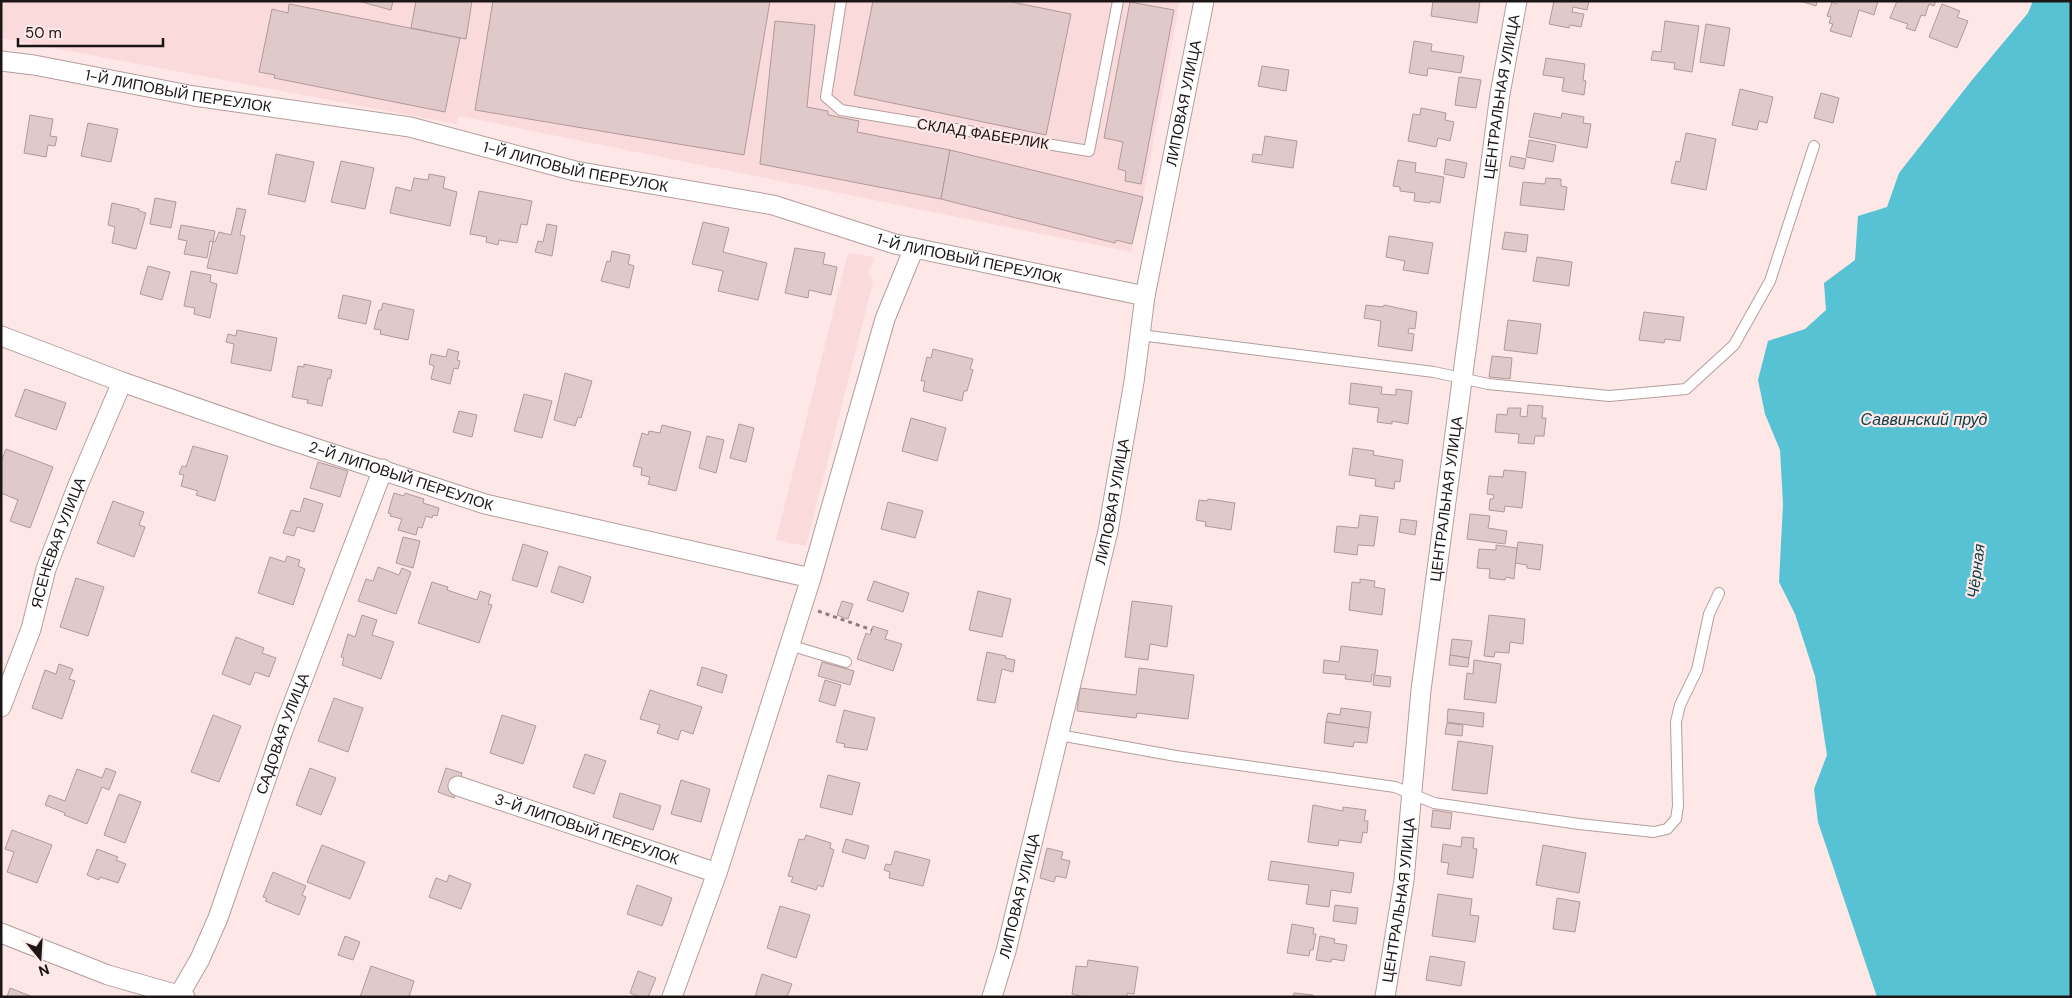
<svg xmlns="http://www.w3.org/2000/svg" width="2072" height="998" font-family="'DM Sans',sans-serif">
	<style>
		.built { fill: #fadada }
		.water { fill: #57c2d4 }
		.building { fill: #e0c9c9; stroke: #af9a9a }
		.lines { fill: none; stroke-linecap: round; stroke-linejoin: round }
		.lane-casing { stroke: #b39e9d; stroke-width: 12 }
		.street-casing { stroke: #b39e9d; stroke-width: 21 }
		.path { stroke: #8c7e7d; stroke-width: 3; stroke-dasharray: 4 4; stroke-linecap: butt }
		.lane { stroke: #fff; stroke-width: 10 }
		.street { stroke: #fff; stroke-width: 19 }
		.labels { text-anchor: middle; dominant-baseline: central; stroke-width: 4.5; stroke-linejoin: round; paint-order: stroke }
		.street-label { font-size: 15px; fill: #1d1616; stroke: #fee8e7 }
		.water-label { font-size: 16px; font-style: italic; fill: #11424a; stroke: #fee8e7 }
	</style>
	<rect width="100%" height="100%" fill="#fee8e7"/>
	<!-- built -->
	<g class="built">
		<path d="M1 1H1180L1143 197 1131 252 459 116 456 124 1 38Z"/>
		<path d="M848 253 875 257 869 272 873 282 806 546 776 540Z"/>
	</g>
	<!-- water -->
	<path class="water" d="M2033 1H2071V997H1877L1818 822 1814 789 1827 755 1815 676 1795 614 1779 582 1783 504 1780 450 1765 414 1758 380 1768 341 1805 329 1826 310 1824 283 1855 260 1858 216 1887 207 1899 173 1972 80 2028 13Z"/>
	<!-- building -->
	<g class="building">
		<path d="M358 1H393L391 10Z"/>
		<path d="M416 1H472L466 39 411 28Z"/>
		<path d="M493 1H770L744 155 475 110Z"/>
		<path d="M873 1H1007L1071 14 1046 135 854 95Z"/>
		<path d="M1433 1H1480L1477 23 1431 16Z"/>
		<path d="M1554 1H1589L1587 10 1573 7 1572 12 1584 14 1581 27 1570 25 1569 28 1549 24Z"/>
		<path d="M1800 1H1817L1816 6Z"/>
		<path d="M1837 1H1878L1874 15 1859 10 1851 37 1830 31 1833 24 1829 23 1831 17 1827 16 1832 2 1836 4Z"/>
		<path d="M1897 1H1936L1934 6 1929 4 1925 16 1921 15 1915 31 1906 28 1908 24 1890 18Z"/>
		<path d="M1130 2 1174 10 1141 184 1125 181 1126 171 1118 169 1123 142 1104 138Z"/>
		<path d="M289 4 460 38 445 112 274 78 275 75 259 72 272 9 288 13Z"/>
		<path d="M1942 4 1960 11 1957 17 1968 21 1957 48 1929 37Z"/>
		<path d="M775 21 815 25 807 107 828 111V115L859 121 857 132 950 150 941 199 760 164Z"/>
		<path d="M1665 21 1699 26 1692 72 1674 69 1675 63 1651 60 1653 51 1661 52Z"/>
		<path d="M1706 24 1730 28 1724 66 1700 62Z"/>
		<path d="M1414 41 1432 44 1431 51 1464 56 1461 73 1428 68 1427 76 1409 73Z"/>
		<path d="M1546 58 1585 64 1583 80 1586 81 1584 95 1562 91 1564 78 1543 75Z"/>
		<path d="M1262 66 1289 70 1286 91 1258 86Z"/>
		<path d="M1459 77 1481 80 1476 108 1455 105Z"/>
		<path d="M1740 89 1773 97 1767 123 1759 121 1757 130 1732 125Z"/>
		<path d="M1821 93 1839 98 1833 123 1814 118Z"/>
		<path d="M1421 108 1446 113 1445 120 1454 122 1450 141 1438 138 1436 147 1408 141 1413 114 1420 115Z"/>
		<path d="M1534 113 1561 118 1562 113 1584 117 1583 123 1591 124 1587 148 1529 137Z"/>
		<path d="M30 115 53 119 50 136 57 137 55 146 48 145 46 157 24 153Z"/>
		<path d="M88 123 118 129 111 162 81 156Z"/>
		<path d="M1686 133 1716 139 1706 190 1671 183 1676 161 1680 162Z"/>
		<path d="M1265 136 1297 141 1293 168 1252 162 1253 154 1262 155Z"/>
		<path d="M1529 140 1556 145 1553 162 1526 157Z"/>
		<path d="M950 150 1143 197 1132 244 1116 240 1115 243 941 199Z"/>
		<path d="M276 154 314 162 305 202 268 194Z"/>
		<path d="M1511 156 1526 159 1524 169 1509 166Z"/>
		<path d="M1446 159 1467 163 1464 178 1444 174Z"/>
		<path d="M1398 160 1416 163 1415 172 1444 177 1440 203 1430 201V203L1414 201 1415 193 1400 191V187L1393 186Z"/>
		<path d="M341 161 374 168 365 209 331 202Z"/>
		<path d="M429 174 445 177 443 188 457 192 450 226 390 213 396 187 411 191 414 178 428 180Z"/>
		<path d="M1546 178 1561 179V186L1567 187 1564 210 1520 205 1523 182 1545 184Z"/>
		<path d="M479 191 532 201 527 225 521 224 517 243 499 240 498 245 486 242 487 237 470 234Z"/>
		<path d="M155 198 176 202 171 228 150 224Z"/>
		<path d="M112 203 139 209V211L146 213 136 249 112 243 115 227 108 225Z"/>
		<path d="M237 208 246 210 240 235 245 236 237 274 207 268 213 242H215L219 232 231 235Z"/>
		<path d="M703 222 729 228 723 252 767 263 758 300 718 291 723 271 692 264Z"/>
		<path d="M547 224 557 226 552 256 535 252 538 241 543 242Z"/>
		<path d="M181 225 215 231 213 242 210 241 207 258 184 254 187 241 178 239Z"/>
		<path d="M1505 232 1528 235 1526 252 1502 249Z"/>
		<path d="M1389 236 1433 243 1428 274 1403 270 1405 261 1386 257Z"/>
		<path d="M795 248 825 253 823 264 837 267 831 295 809 290 808 298 785 293Z"/>
		<path d="M612 251 630 255 628 264 634 266 629 288 601 281 607 261 610 262Z"/>
		<path d="M1537 257 1572 262 1569 286 1533 281Z"/>
		<path d="M148 266 170 272 162 300 140 294Z"/>
		<path d="M191 271 211 275 210 282 217 284 210 318 194 314 195 308 184 306Z"/>
		<path d="M343 295 371 301 366 324 338 318Z"/>
		<path d="M383 303 414 310 408 340 380 334 381 330 374 329 379 310H381Z"/>
		<path d="M1366 305 1383 307 1384 305 1417 312 1415 329 1409 328 1408 333 1414 334 1412 351 1378 346 1381 321 1364 318Z"/>
		<path d="M1644 312 1684 317 1680 341 1665 339 1664 343 1639 340Z"/>
		<path d="M1508 320 1541 324 1537 354 1504 350Z"/>
		<path d="M237 330 277 338 271 371 231 363 234 344 226 342 228 334 236 336Z"/>
		<path d="M448 349 459 352 457 360 460 361 458 369 454 368 450 384 431 379 434 366 429 364 431 354 446 357Z"/>
		<path d="M933 349 973 359 970 369 973 370 967 391H964L962 401 923 391 925 381H921L927 357 931 358Z"/>
		<path d="M1492 356 1512 358 1510 379 1489 377Z"/>
		<path d="M304 364 332 370 330 379 328 378 322 406 307 403 308 400 292 397 298 366 304 367Z"/>
		<path d="M565 373 592 381 581 418 578 417 575 426 554 420Z"/>
		<path d="M1351 383 1382 387 1381 394 1396 395V389L1412 391 1408 424 1392 421V424L1377 422 1379 408 1349 404Z"/>
		<path d="M25 389 66 403 56 430 15 416Z"/>
		<path d="M524 394 552 401 542 438 514 431Z"/>
		<path d="M1528 405 1543 406 1542 418H1546L1544 436H1535L1534 444 1518 443 1519 434 1495 432 1497 414 1507 415 1508 408H1521L1520 416 1527 417Z"/>
		<path d="M459 411 477 415 472 437 453 432Z"/>
		<path d="M911 418 946 428 937 461 902 451Z"/>
		<path d="M739 424 754 428 746 462 730 458Z"/>
		<path d="M662 425 691 432 676 491 648 484 650 477 641 475 642 468 633 466 642 433 648 435 649 431 660 433Z"/>
		<path d="M707 436 724 440 716 473 699 468Z"/>
		<path d="M193 446 228 456 215 501 196 495 198 491 181 486 184 475 179 474 182 466 186 467Z"/>
		<path d="M1353 448 1374 451 1373 455 1403 460 1400 482 1395 481 1394 489 1375 486 1376 479 1349 475Z"/>
		<path d="M6 449 53 467 30 528 10 521 18 500 1 493V462Z"/>
		<path d="M318 462 348 471 340 497 310 488Z"/>
		<path d="M1504 470 1526 472 1522 508 1505 506 1504 512 1489 510 1490 499H1493L1494 495 1487 494 1489 476 1503 477Z"/>
		<path d="M394 493 404 496 405 493 424 499 423 503 439 508 437 516 433 515 432 518 426 516 422 528 418 527 416 535 398 530 402 519 390 516 391 514 388 513Z"/>
		<path d="M304 498 323 504 314 532 297 527 294 536 283 533 291 510 300 512Z"/>
		<path d="M1208 499 1235 503 1231 530 1205 526 1206 522 1196 520 1199 500 1207 501Z"/>
		<path d="M113 501 144 512 139 525 145 527 134 557 97 543Z"/>
		<path d="M888 502 923 511 915 538 881 529Z"/>
		<path d="M1470 514 1490 516 1488 528 1507 531 1505 544 1467 539Z"/>
		<path d="M1360 515 1378 517 1374 546 1358 545 1357 555 1334 552 1337 526 1358 528Z"/>
		<path d="M1401 519 1417 521 1415 535 1399 532Z"/>
		<path d="M403 537 420 541 413 568 396 563Z"/>
		<path d="M1518 542 1543 545 1540 570 1527 568V565L1515 563Z"/>
		<path d="M523 544 548 552 537 587 512 580Z"/>
		<path d="M1496 545 1517 548 1514 579 1506 577 1505 580 1489 578 1490 569 1477 568 1479 549 1496 550Z"/>
		<path d="M287 556 300 560 298 566 305 569 293 605 258 593 270 557 285 562Z"/>
		<path d="M559 566 591 577 583 603 551 592Z"/>
		<path d="M378 567 399 575 402 568 411 572 396 614 358 601 366 579 373 581Z"/>
		<path d="M76 578 104 587 88 636 60 627Z"/>
		<path d="M1360 579 1375 581 1374 587 1385 589 1382 615 1349 610 1352 582 1360 583Z"/>
		<path d="M874 581 909 593 903 612 867 600Z"/>
		<path d="M432 582 448 587 447 590 477 600 480 591 491 595 488 604 492 605 479 643 418 623Z"/>
		<path d="M978 591 1011 599 1002 637 969 630Z"/>
		<path d="M842 601 853 604 848 619 837 615Z"/>
		<path d="M1132 601 1172 606 1167 647 1150 644 1148 660 1125 657Z"/>
		<path d="M362 615 377 620 372 635 394 642 381 679 342 665 344 658 341 657 348 634 355 637Z"/>
		<path d="M1489 615 1525 619 1523 644 1510 642 1509 653 1495 652 1494 657 1484 656Z"/>
		<path d="M873 626 888 631 885 639 902 644 893 671 857 659 866 633 870 635Z"/>
		<path d="M236 637 264 648 262 653 276 658 269 677 255 672 250 685 222 674Z"/>
		<path d="M1452 639 1472 641 1469 658 1450 655Z"/>
		<path d="M1341 646 1378 650 1375 674H1372L1371 682 1345 679 1346 675 1323 673 1324 660 1339 662Z"/>
		<path d="M987 652 1006 656 1005 658 1015 660 1013 672 1002 669 995 703 977 700Z"/>
		<path d="M1450 655 1469 658 1468 667 1449 665Z"/>
		<path d="M1474 660 1501 664 1496 703 1464 699 1467 673 1473 674Z"/>
		<path d="M822 662 854 671 850 685 818 676Z"/>
		<path d="M59 664 73 669 69 679 75 681 62 719 32 708 45 670 56 674Z"/>
		<path d="M702 667 727 675 722 693 697 685Z"/>
		<path d="M1139 668 1194 675 1188 719 1137 713 1136 718 1077 711 1080 688 1136 695Z"/>
		<path d="M1374 675 1391 677 1390 687 1373 685Z"/>
		<path d="M825 680 841 685 835 706 819 701Z"/>
		<path d="M650 690 702 707 693 734 681 730 678 740 657 733 660 725 640 719Z"/>
		<path d="M334 698 363 708 348 752 318 741Z"/>
		<path d="M1341 708 1371 712 1369 728 1326 722 1328 713 1340 715Z"/>
		<path d="M1448 709 1484 713 1483 727 1447 722Z"/>
		<path d="M844 710 875 718 867 750 844 747 845 744 836 742Z"/>
		<path d="M213 715 241 726 219 782 191 772Z"/>
		<path d="M502 715 536 726 523 764 490 753Z"/>
		<path d="M1326 722 1369 728 1367 743 1354 742 1353 747 1324 743Z"/>
		<path d="M1447 723 1463 725 1462 736 1445 734Z"/>
		<path d="M1458 741 1493 746 1487 794 1452 790Z"/>
		<path d="M585 754 606 761 594 794 573 787Z"/>
		<path d="M106 768 116 772 109 790 102 787 87 824 64 815 65 813 45 805 49 795 65 801 77 769 102 778Z"/>
		<path d="M310 768 336 778 321 815 296 805Z"/>
		<path d="M446 768 462 773 454 798 438 792Z"/>
		<path d="M828 775 860 783 852 815 820 807Z"/>
		<path d="M681 780 710 789 701 822 671 814Z"/>
		<path d="M620 793 661 806 653 830 613 817Z"/>
		<path d="M119 794 141 802 125 843 104 835Z"/>
		<path d="M1313 805 1343 811V807L1366 810 1364 821H1368L1367 833 1363 832 1361 843 1339 840 1338 846 1308 842Z"/>
		<path d="M1433 810 1452 813 1450 829 1431 827Z"/>
		<path d="M12 830 52 845 37 883 7 872 14 852 5 849Z"/>
		<path d="M806 835 831 843 830 848 834 850 823 887 818 885 816 890 791 882 793 877 788 876 799 839 804 840Z"/>
		<path d="M1462 837 1474 838 1473 848 1477 849 1473 878 1447 874 1449 863 1441 862 1443 844 1461 847Z"/>
		<path d="M846 839 869 846 865 859 842 852Z"/>
		<path d="M322 845 365 862 350 899 307 882Z"/>
		<path d="M1543 845 1586 853 1579 893 1536 885Z"/>
		<path d="M1047 848 1063 852 1061 859 1070 861 1066 878 1056 876 1054 882 1040 878Z"/>
		<path d="M97 849 118 857 116 860 126 864 118 883 100 877 99 880 87 875Z"/>
		<path d="M895 851 930 860 923 886 889 878 890 872 884 870 886 864 891 865Z"/>
		<path d="M1271 861 1354 873 1351 893 1331 890 1329 907 1306 904 1309 885 1268 880Z"/>
		<path d="M273 872 306 886 302 895 306 897 299 915 265 901 267 898 263 897Z"/>
		<path d="M449 875 471 884 461 909 429 897 436 878 447 882Z"/>
		<path d="M637 885 672 898 662 926 627 914Z"/>
		<path d="M1438 894 1472 899 1470 915 1479 916 1475 942 1432 936Z"/>
		<path d="M1557 898 1580 902 1575 932 1553 929Z"/>
		<path d="M1335 905 1358 908 1356 924 1333 921Z"/>
		<path d="M780 906 810 915 796 958 767 948Z"/>
		<path d="M1292 924 1314 928 1313 934H1316L1313 950H1310L1309 956 1287 953Z"/>
		<path d="M345 936 360 942 353 960 338 955Z"/>
		<path d="M1320 936 1335 939 1334 943 1347 945 1344 961 1332 959 1331 962 1316 960Z"/>
		<path d="M1430 956 1465 962 1461 986 1426 980Z"/>
		<path d="M1088 960 1138 967 1134 994 1127 993V997H1084L1072 994 1076 966 1087 967Z"/>
		<path d="M371 966 414 981 409 997H360Z"/>
		<path d="M638 971 656 978 648 997H640L630 993Z"/>
		<path d="M762 974 792 984 787 997H755Z"/>
		<path d="M10 988 33 997H7Z"/>
		<path d="M1294 993 1313 995V997H1293Z"/>
	</g>
	<g class="lines">
		<!-- lane casing -->
		<g class="lane-casing">
			<g id="lane">
				<path d="M841 1 826 97 841 110 1089 151 1118 1"/>
				<path d="M1140 335 1434 372 1488 384 1609 396 1686 389 1734 345 1770 281 1814 146"/>
				<path d="M789 645 846 662"/>
				<path d="M1059 735 1176 756 1395 787 1434 803 1579 824 1654 832 1667 829 1676 819 1678 806 1676 722 1680 705 1697 670 1709 614 1719 593"/>
			</g>
		</g>
		<!-- street casing -->
		<g class="street-casing">
			<g id="street">
				<path id="s1" d="M1 61 34 65 194 96 410 127 575 171 773 205 895 244 1145 296"/>
				<path id="s2" d="M1 336 122 382 272 434 485 504 811 578"/>
				<path id="s3" d="M1 707 31 629 46 569 78 485 122 382"/>
				<path id="s4" d="M458 786 717 873"/>
				<path d="M1 933 108 975 185 997"/>
				<path id="s5" d="M178 997 200 959 218 918 283 730 383 469"/>
				<path d="M672 997 717 873 811 578 885 319 914 248"/>
				<path id="s6" d="M992 997 1006 951 1108 531 1134 382 1145 296 1204 1"/>
				<path id="s7" d="M1385 997 1404 880 1421 690 1500 94 1517 1"/>
			</g>
		</g>
		<!-- path -->
		<path class="path" d="M818 611 872 630"/>
		<!-- lane -->
		<use href="#lane" class="lane"/>
		<!-- street -->
		<use href="#street" class="street"/>
	</g>
	<g class="labels">
		<!-- street labels -->
		<g class="street-label">
			<text stroke="none"><textPath href="#s1" startOffset="180">1-Й ЛИПОВЫЙ ПЕРЕУЛОК</textPath></text>
			<text stroke="none"><textPath href="#s7" startOffset="908">ЦЕНТРАЛЬНАЯ УЛИЦА</textPath></text>
			<text stroke="none"><textPath href="#s6" startOffset="915">ЛИПОВАЯ УЛИЦА</textPath></text>
			<text transform="translate(983 134) rotate(9)">СКЛАД ФАБЕРЛИК</text>
			<text stroke="none"><textPath href="#s1" startOffset="585">1-Й ЛИПОВЫЙ ПЕРЕУЛОК</textPath></text>
			<text stroke="none"><textPath href="#s1" startOffset="990">1-Й ЛИПОВЫЙ ПЕРЕУЛОК</textPath></text>
			<text stroke="none"><textPath href="#s2" startOffset="424">2-Й ЛИПОВЫЙ ПЕРЕУЛОК</textPath></text>
			<text stroke="none"><textPath href="#s7" startOffset="502">ЦЕНТРАЛЬНАЯ УЛИЦА</textPath></text>
			<text stroke="none"><textPath href="#s6" startOffset="510">ЛИПОВАЯ УЛИЦА</textPath></text>
			<text stroke="none"><textPath href="#s3" startOffset="174">ЯСЕНЕВАЯ УЛИЦА</textPath></text>
			<text stroke="none"><textPath href="#s5" startOffset="284">САДОВАЯ УЛИЦА</textPath></text>
			<text stroke="none"><textPath href="#s4" startOffset="136">3-Й ЛИПОВЫЙ ПЕРЕУЛОК</textPath></text>
			<text stroke="none"><textPath href="#s6" startOffset="105">ЛИПОВАЯ УЛИЦА</textPath></text>
			<text stroke="none"><textPath href="#s7" startOffset="98">ЦЕНТРАЛЬНАЯ УЛИЦА</textPath></text>
		</g>
		<!-- water labels -->
		<g class="water-label">
			<text x="1924" y="419">Саввинский пруд</text>
			<text transform="translate(1976 571) rotate(-83)">Чёрная</text>
		</g>
	</g>
	<!-- border -->
	<rect width="2072" height="998" fill="none" stroke="#1d1616" stroke-width="5"/>
	<!-- north arrow -->
	<g transform="translate(40 958) rotate(162)" stroke="#fee8e7" stroke-width="4" paint-order="stroke">
	<path d="M0-4L9 19L0 12L-9 19Z" fill="#1d1616"/>
	<text y="-8" font-size="14" font-weight="bold" text-anchor="middle" fill="#1d1616">N</text>
	</g>
	<!-- scale -->
	<path d="M18 38v8h145v-8" fill="none" stroke="#1d1616" stroke-width="2.5"/>
	<text x="25" y="38" font-size="15" fill="#1d1616" stroke="#fee8e7" stroke-width="4" paint-order="stroke">50 m</text>
</svg>
